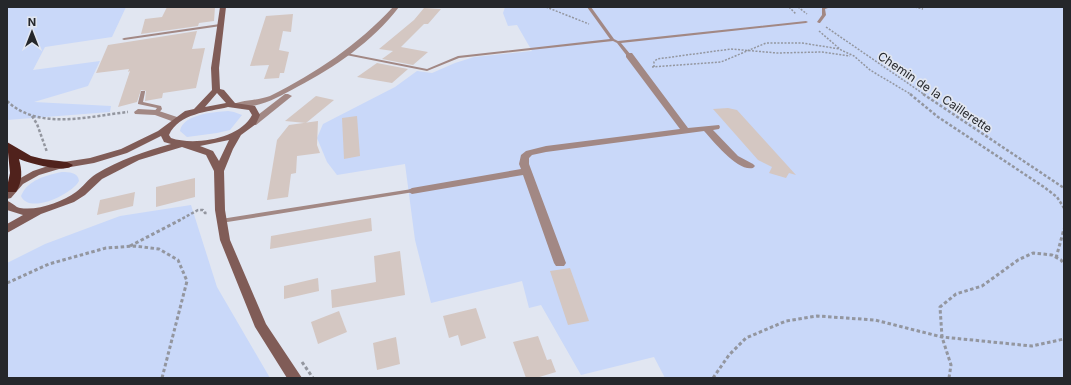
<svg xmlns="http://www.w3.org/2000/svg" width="1071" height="385" font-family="Inter,sans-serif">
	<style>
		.green { fill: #c9d8f9 }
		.building { fill: #d4c7c2 }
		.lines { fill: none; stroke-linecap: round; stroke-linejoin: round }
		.path-far2 { stroke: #93969f; stroke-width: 1.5; stroke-dasharray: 2 1.5; stroke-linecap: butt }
		.path-far1 { stroke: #93969f; stroke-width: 2.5; stroke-dasharray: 3 2; stroke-linecap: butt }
		.path { stroke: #93969f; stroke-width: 3; stroke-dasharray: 3.5 2.5; stroke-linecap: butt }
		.lane { fill: #a28884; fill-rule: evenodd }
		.street { fill: #a28884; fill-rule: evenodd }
		.secondary { fill: #805c57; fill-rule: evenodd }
		.highway { fill: #50221c; fill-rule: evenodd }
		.labels { text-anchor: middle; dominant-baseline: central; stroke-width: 3.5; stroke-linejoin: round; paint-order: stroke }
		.street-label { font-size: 12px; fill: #25272b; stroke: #e1e6f1 }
	</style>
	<rect width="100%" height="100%" fill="#e1e6f1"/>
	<!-- green -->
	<g class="green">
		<path d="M7 7H126L112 37 45 47 33 70 100 61 88 86 34 102 111 106 110 112 7 120Z"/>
		<path d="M505 7H1064V378H665L654 357 581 375 541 305 529 308 522 281 431 303 415 240 405 164 337 175 327 162 317 138 323 124 395 87 417 71 432 73 455 63 474 57 532 51 517 25 508 26 503 13Z"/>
		<path d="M228 111 234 112 242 115 230 130 217 133 187 137 180 131C183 114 214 112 228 111Z"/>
		<path d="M62 172C69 172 78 172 79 181 72 194 29 215 21 196 27 180 47 175 62 172Z"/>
		<path d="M191 205 217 287 270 378H7V263L45 244 120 216Z"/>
	</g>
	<!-- building -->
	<g class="building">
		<path d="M167 7H215L214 21 199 23 198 26 141 34 145 19 162 17Z"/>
		<path d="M424 8 441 9 428 24H424L401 47 428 52 413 65 382 59 393 51 379 49 414 20Z"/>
		<path d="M293 14 291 32 283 31 279 50 289 52 284 73H280L279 78 264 79 269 65 250 66 266 16Z"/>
		<path d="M197 31 192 49 205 48 196 88 163 93 162 98 145 101 146 91 141 90 137 102 118 107 130 71 128 72 129 69 96 73 108 45Z"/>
		<path d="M377 63 408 69 392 83 357 77Z"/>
		<path d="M316 96 334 100 306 123 285 121Z"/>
		<path d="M728 108 737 110 796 175 789 173 786 178 769 173 772 167 758 160 713 109Z"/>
		<path d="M357 116 360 156 344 159 342 118Z"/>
		<path d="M318 121 317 145 320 153 297 156 296 173 291 174 288 197 267 200 277 140 289 125Z"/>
		<path d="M195 178V197L156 207V187Z"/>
		<path d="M135 192 133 206 97 215 100 200Z"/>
		<path d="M371 218 372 231 270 249 271 236Z"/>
		<path d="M400 251 405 295 332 308 331 290 376 282 374 256Z"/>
		<path d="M570 268 589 321 568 325 550 271Z"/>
		<path d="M318 278 319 291 284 299V286Z"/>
		<path d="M476 308 486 338 461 346 458 335 449 338 443 316Z"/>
		<path d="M339 311 347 332 318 344 311 322Z"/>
		<path d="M538 336 547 360 551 359 556 372 536 378H526L513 342Z"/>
		<path d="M396 337 400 364 377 370 373 343Z"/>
	</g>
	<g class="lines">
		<!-- path-far2 -->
		<g class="path-far2">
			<path d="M546 7 589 24"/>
			<path d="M789 7 796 14"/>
			<path d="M798 7 807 14"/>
			<path d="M915 7 923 9"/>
			<path d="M826 27 925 95"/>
			<path d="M819 31 841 50 854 56 870 70 912 95"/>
			<path d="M652 67 721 62 766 43H802L840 49"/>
			<path d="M654 67V62L657 59 731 49 777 53 822 52 850 56"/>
		</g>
		<!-- path-far1 -->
		<g class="path-far1">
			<path d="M910 94 938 117 1044 187 1057 197 1064 208"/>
			<path d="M923 94 1064 188"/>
			<path d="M7 101C38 131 90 116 128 112"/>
			<path d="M32 116 37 124 47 152"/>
			<path d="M178 221 198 210H203L205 213H208"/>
		</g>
		<!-- path -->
		<g class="path">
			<path d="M130 246 180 220"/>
			<path d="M1056 258 1064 229"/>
			<path d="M7 283 49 264 106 248 135 246 159 249 178 260 187 281 162 378"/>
			<path d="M302 362 313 378"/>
			<path d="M713 378 729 355 746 338 786 321 817 316 875 320 942 337 1032 346 1064 339"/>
			<path d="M949 378 951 365 942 337 940 307 956 294 982 286 1018 260 1033 253 1052 255 1061 260 1064 264"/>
		</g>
		<!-- lane -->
		<g class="lane">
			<path d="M587 7H591L614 39 618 41 806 21 808 22 806 23 621 43 631 55 629 56H627L617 43 613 41 459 58 427 71 346 55 344 54 346 53 427 69 458 56 610 39Z"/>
			<path d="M822 7H831L825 9 826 15 820 23H819L817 22 822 15Z"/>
			<path d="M220 24 222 25 221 26 124 40 122 39 124 38Z"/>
			<path d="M141 91H145V92L143 102 161 106 162 109 158 114H154L153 113 157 108 138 104V103Z"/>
			<path d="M412 189 414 190 415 191 414 192 221 223 218 221 221 219Z"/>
		</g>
		<!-- street -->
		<g class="street">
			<path d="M393 7H399C372 42 335 67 297 87 280 96 266 105 246 107 241 107 236 109 232 105 236 101 260 100 270 96 316 73 358 45 393 7Z"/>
			<path d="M626 53H632L688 128 719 125 720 127 719 129 713 130 738 156 753 164 755 166 753 168C738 172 714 142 704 131L546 152 532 155 529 158V164L566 263 564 266H556L554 263 523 175 412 194 407 191 412 188 521 169 519 164 521 155 526 151 546 146 680 129 626 57Z"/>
			<path d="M285 94H288L292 96 256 125H250L249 123 250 121Z"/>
			<path d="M138 109 156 110 180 118 181 120 177 123 155 115 135 114 134 112Z"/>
		</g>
		<!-- secondary -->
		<path class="secondary" d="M220 7H226L219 68 220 89 224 90 235 103 255 106 260 115 256 124 241 135 233 149 224 171 225 210 230 240 266 324 302 378H287L255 327 220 240 215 210 214 171 206 155 182 147 139 160 102 179 85 195 74 202 41 214 7 233V224L23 215 7 210V201C12 202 15 207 20 208 38 211 62 202 76 192 83 187 88 179 96 174 119 160 145 151 171 144L164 142 161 136 127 153 94 163 59 169 39 175 23 184 11 198 7 199V190L17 180 33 171 57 163 90 158 121 149 158 131 185 111 194 109 212 90 211 68ZM217 93 226 103 205 107ZM228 107 249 110 252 115C240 139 194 146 171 138L169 135C179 113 208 112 228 107ZM229 140 219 161 213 151 200 146Z"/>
		<!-- highway -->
		<path class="highway" d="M7 142 31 156 43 159 67 162 73 165C66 174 29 163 19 159 22 170 23 181 16 192H8L7 187 10 173Z"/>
	</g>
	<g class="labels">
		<!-- street labels -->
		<g class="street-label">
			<text transform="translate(935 92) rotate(34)">Chemin de la Caillerette</text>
		</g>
	</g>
	<!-- border -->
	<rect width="1071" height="385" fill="none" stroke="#25272b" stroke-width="16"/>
	<!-- north arrow -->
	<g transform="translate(32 32)" stroke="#e1e6f1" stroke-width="3" paint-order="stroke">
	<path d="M0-3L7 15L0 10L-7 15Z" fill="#25272b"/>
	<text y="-6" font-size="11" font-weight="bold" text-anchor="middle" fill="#25272b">N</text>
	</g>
</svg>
